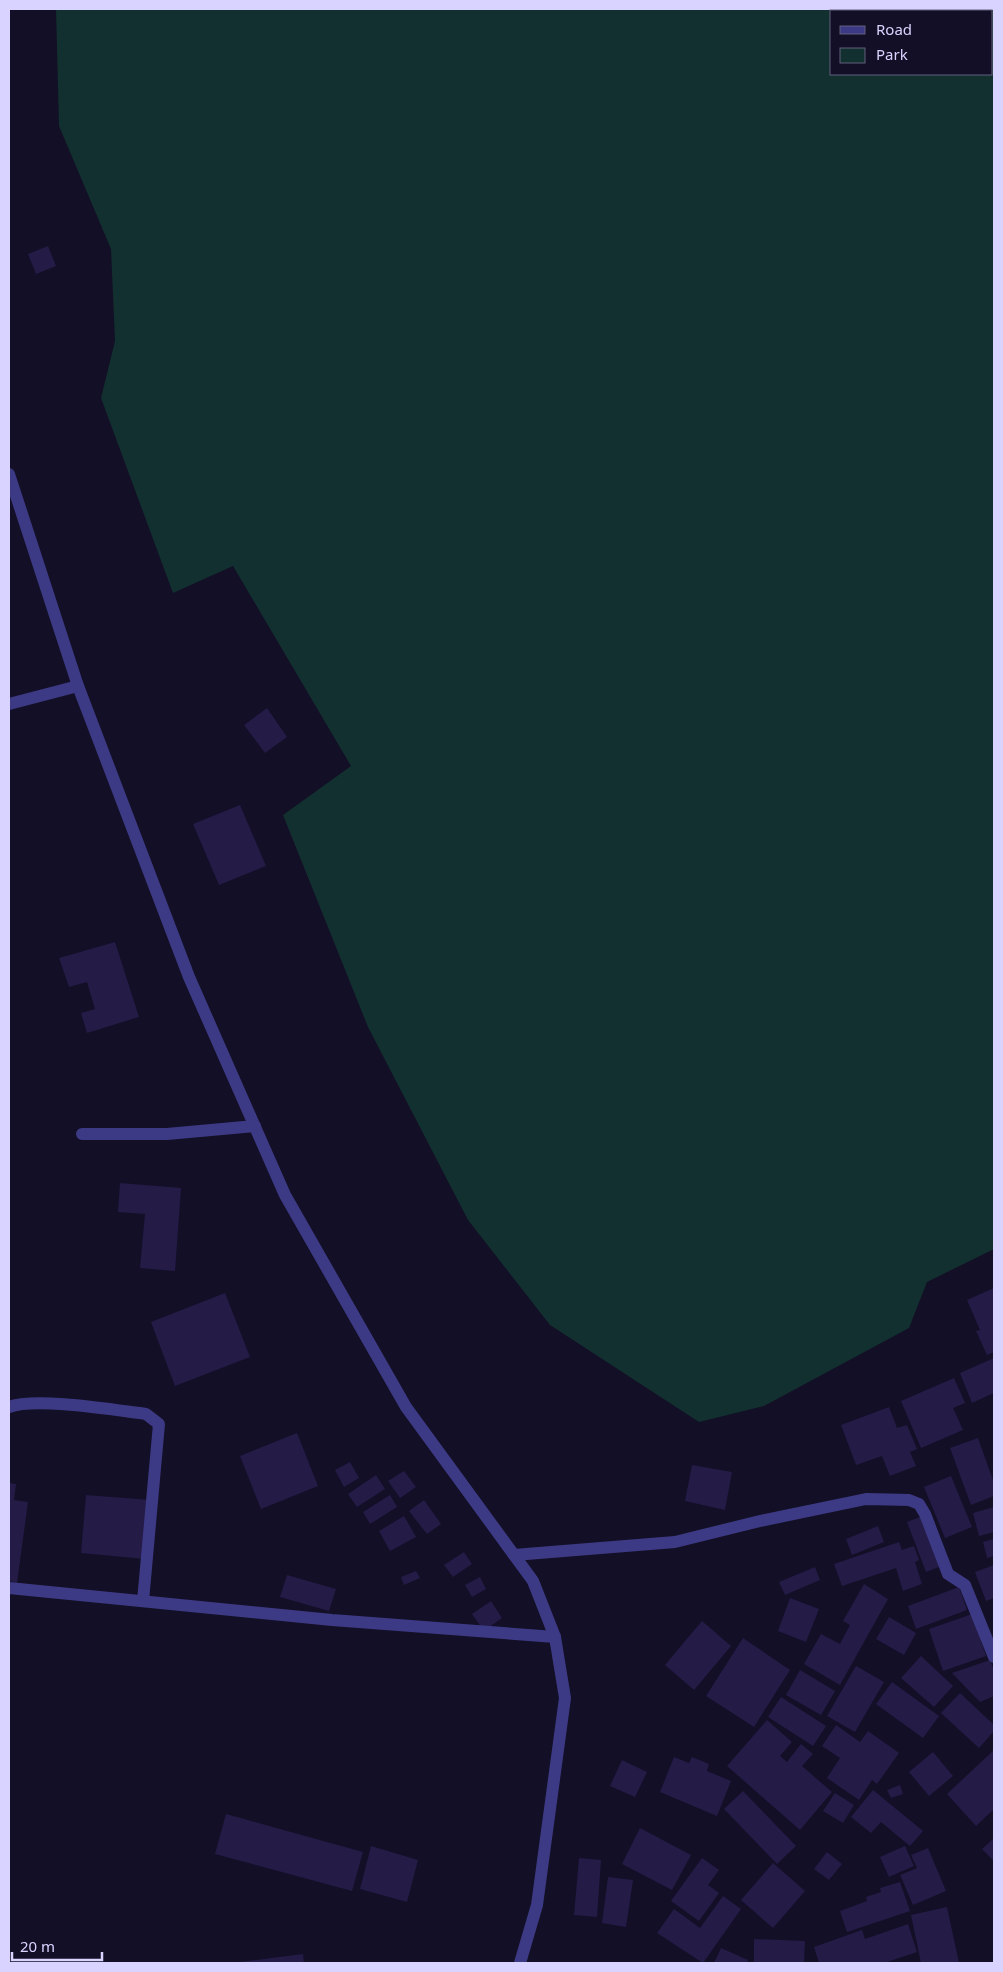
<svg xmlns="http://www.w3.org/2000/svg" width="1003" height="1972" font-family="'Noto Sans',sans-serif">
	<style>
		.green { fill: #12302f; fill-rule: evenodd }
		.building { fill: #241b47 }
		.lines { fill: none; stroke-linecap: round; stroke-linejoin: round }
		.street { stroke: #3d3a85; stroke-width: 12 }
	</style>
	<rect width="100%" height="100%" fill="#130f26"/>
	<!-- green -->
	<path class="green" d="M56 9H994V1249L927 1282 909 1328 764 1406 699 1422 550 1325 468 1220 368 1027 283 815 351 766 233 566 173 593 101 398 115 341 111 249 59 126ZM832 11H992V74H832Z"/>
	<!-- building -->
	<g class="building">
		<path d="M48 246 56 266 36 274 28 254Z"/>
		<path d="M267 708 287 737 265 753 244 725Z"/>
		<path d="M240 805 266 866 219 885 193 824Z"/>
		<path d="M115 942 139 1017 87 1033 81 1013 95 1009 87 982 69 987 59 958Z"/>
		<path d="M120 1183 181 1188 175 1271 140 1268 145 1214 118 1212Z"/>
		<path d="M994 1288V1352L987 1355 976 1331 980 1330 967 1300Z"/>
		<path d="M225 1293 250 1357 175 1386 151 1322Z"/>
		<path d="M994 1358V1393L972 1403 960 1373Z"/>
		<path d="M954 1378 965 1403 953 1408 963 1430 921 1448 901 1401Z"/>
		<path d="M889 1407 897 1428 907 1425 917 1449 910 1452 916 1466 890 1476 882 1456 856 1465 841 1425Z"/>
		<path d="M297 1433 318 1486 261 1509 240 1456Z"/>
		<path d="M978 1438 994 1483V1496L971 1505 950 1448Z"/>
		<path d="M350 1462 359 1478 344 1487 335 1470Z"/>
		<path d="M692 1465 732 1472 725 1510 685 1501Z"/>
		<path d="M404 1471 416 1487 400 1498 388 1481Z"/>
		<path d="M376 1475 385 1489 357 1507 348 1494Z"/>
		<path d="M951 1476 972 1527 945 1538 924 1487Z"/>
		<path d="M9 1483 16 1484 14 1500 28 1502 17 1583 9 1581Z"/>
		<path d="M86 1495 150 1500 145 1559 81 1553Z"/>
		<path d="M390 1495 397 1507 370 1524 363 1512Z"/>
		<path d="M424 1500 441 1524 427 1534 409 1511Z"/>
		<path d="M994 1507V1532L979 1536 973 1513Z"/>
		<path d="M404 1516 416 1537 390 1551 379 1531Z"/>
		<path d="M920 1517 939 1567 926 1572 907 1522Z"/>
		<path d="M878 1526 884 1542 852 1555 846 1539Z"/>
		<path d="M994 1539V1556L987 1558 983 1542Z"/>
		<path d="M899 1542 902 1550 914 1546 919 1560 915 1562 922 1584 903 1591 896 1568 842 1586 834 1564Z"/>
		<path d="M464 1552 472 1564 453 1577 444 1565Z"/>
		<path d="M994 1565V1598L986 1601 975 1572Z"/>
		<path d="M815 1567 820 1580 785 1595 779 1582Z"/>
		<path d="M416 1571 420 1578 404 1585 401 1577Z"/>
		<path d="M287 1575 336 1589 329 1611 280 1597Z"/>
		<path d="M480 1577 486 1589 472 1597 465 1585Z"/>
		<path d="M864 1584 888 1599 840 1685 804 1664 821 1634 840 1644 850 1625 843 1621Z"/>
		<path d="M959 1587 967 1610 916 1629 908 1606Z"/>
		<path d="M790 1598 819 1609 806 1642 778 1631Z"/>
		<path d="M491 1601 502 1618 484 1631 472 1614Z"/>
		<path d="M972 1614 986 1656 943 1671 929 1629Z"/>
		<path d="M889 1617 916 1633 904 1655 876 1639Z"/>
		<path d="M702 1621 731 1646 694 1690 665 1665Z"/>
		<path d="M743 1638 790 1670 754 1727 706 1696Z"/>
		<path d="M921 1656 953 1686 934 1707 901 1678Z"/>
		<path d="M990 1660 994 1671V1696L980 1702 952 1673Z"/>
		<path d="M856 1666 884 1682 855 1732 827 1716Z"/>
		<path d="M800 1670 835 1691 821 1715 786 1695Z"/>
		<path d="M892 1682 939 1716 923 1738 876 1704Z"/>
		<path d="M960 1693 994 1725V1731L979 1748 941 1713Z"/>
		<path d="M781 1697 826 1726 813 1746 768 1717Z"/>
		<path d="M767 1720 792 1742 780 1756 787 1762 801 1744 813 1754 802 1766 832 1792 800 1830 727 1766Z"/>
		<path d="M836 1725 860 1742 868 1731 899 1753 877 1784 872 1780 859 1800 827 1778 840 1758 822 1746Z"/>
		<path d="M994 1750V1809L976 1826 947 1794Z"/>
		<path d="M933 1752 953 1776 929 1796 909 1772Z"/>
		<path d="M674 1757 689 1763 692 1757 709 1764 707 1771 731 1781 717 1816 660 1792Z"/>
		<path d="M622 1760 647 1772 635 1797 610 1786Z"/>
		<path d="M900 1785 903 1794 891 1798 887 1790Z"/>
		<path d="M873 1790 923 1831 910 1846 881 1822 871 1833 851 1817Z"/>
		<path d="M743 1791 796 1846 777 1864 724 1809Z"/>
		<path d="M835 1793 854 1805 843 1823 823 1811Z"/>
		<path d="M226 1814 363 1852 352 1891 215 1854Z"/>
		<path d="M640 1828 691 1855 672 1890 622 1864Z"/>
		<path d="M994 1838V1861L982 1849Z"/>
		<path d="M371 1846 418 1860 407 1902 360 1889Z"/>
		<path d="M905 1846 914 1866 889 1877 880 1857Z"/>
		<path d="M928 1848 946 1891 913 1905 900 1875 917 1868 911 1855Z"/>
		<path d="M827 1852 842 1864 829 1880 814 1869Z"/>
		<path d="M579 1858 601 1860 597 1917 574 1915Z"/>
		<path d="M702 1858 719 1870 708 1885 719 1893 699 1921 671 1901Z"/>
		<path d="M773 1863 805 1891 773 1928 741 1900Z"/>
		<path d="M608 1877 633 1880 626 1927 602 1923Z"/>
		<path d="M900 1882 910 1911 847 1932 840 1911 867 1901 866 1897 881 1892 880 1888Z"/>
		<path d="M723 1896 741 1909 703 1963 657 1933 674 1909 700 1928Z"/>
		<path d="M947 1907 959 1963H921L911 1915Z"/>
		<path d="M908 1924 917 1952 884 1963H819L814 1947 862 1930 865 1939Z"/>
		<path d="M754 1939 805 1941 804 1963H754Z"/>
		<path d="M721 1948 748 1960 747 1963H714Z"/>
		<path d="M303 1954 304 1963H240L239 1962Z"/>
	</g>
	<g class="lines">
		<!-- street -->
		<g class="street">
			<path d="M9 474 78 686 189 977 285 1195 406 1407 533 1581 555 1637 565 1698 537 1905 520 1963"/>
			<path d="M9 704 78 686"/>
			<path d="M82 1134H167L255 1126"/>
			<path d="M9 1407C36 1397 114 1410 146 1414L159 1424 143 1601"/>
			<path d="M514 1555 675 1542 760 1521 866 1499 909 1500 919 1504 925 1514 948 1574 965 1585 994 1657"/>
			<path d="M9 1588 332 1620 555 1637"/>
		</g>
	</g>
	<!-- border -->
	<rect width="1003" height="1972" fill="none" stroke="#d9d4ff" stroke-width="20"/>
	<!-- legend -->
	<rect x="830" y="10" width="162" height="65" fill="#130f26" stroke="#625e7d"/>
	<rect x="840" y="26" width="25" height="8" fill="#3d3a85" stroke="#625e7d"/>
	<text x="876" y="35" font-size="15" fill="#d9d4ff">Road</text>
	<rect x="840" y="48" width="25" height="15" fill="#12302f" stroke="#625e7d"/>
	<text x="876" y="60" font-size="15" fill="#d9d4ff">Park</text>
	<!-- scale -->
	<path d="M12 1952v8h90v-8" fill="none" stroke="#d9d4ff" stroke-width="2.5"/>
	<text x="20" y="1952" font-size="15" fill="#d9d4ff" stroke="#130f26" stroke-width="4" paint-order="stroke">20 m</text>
</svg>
